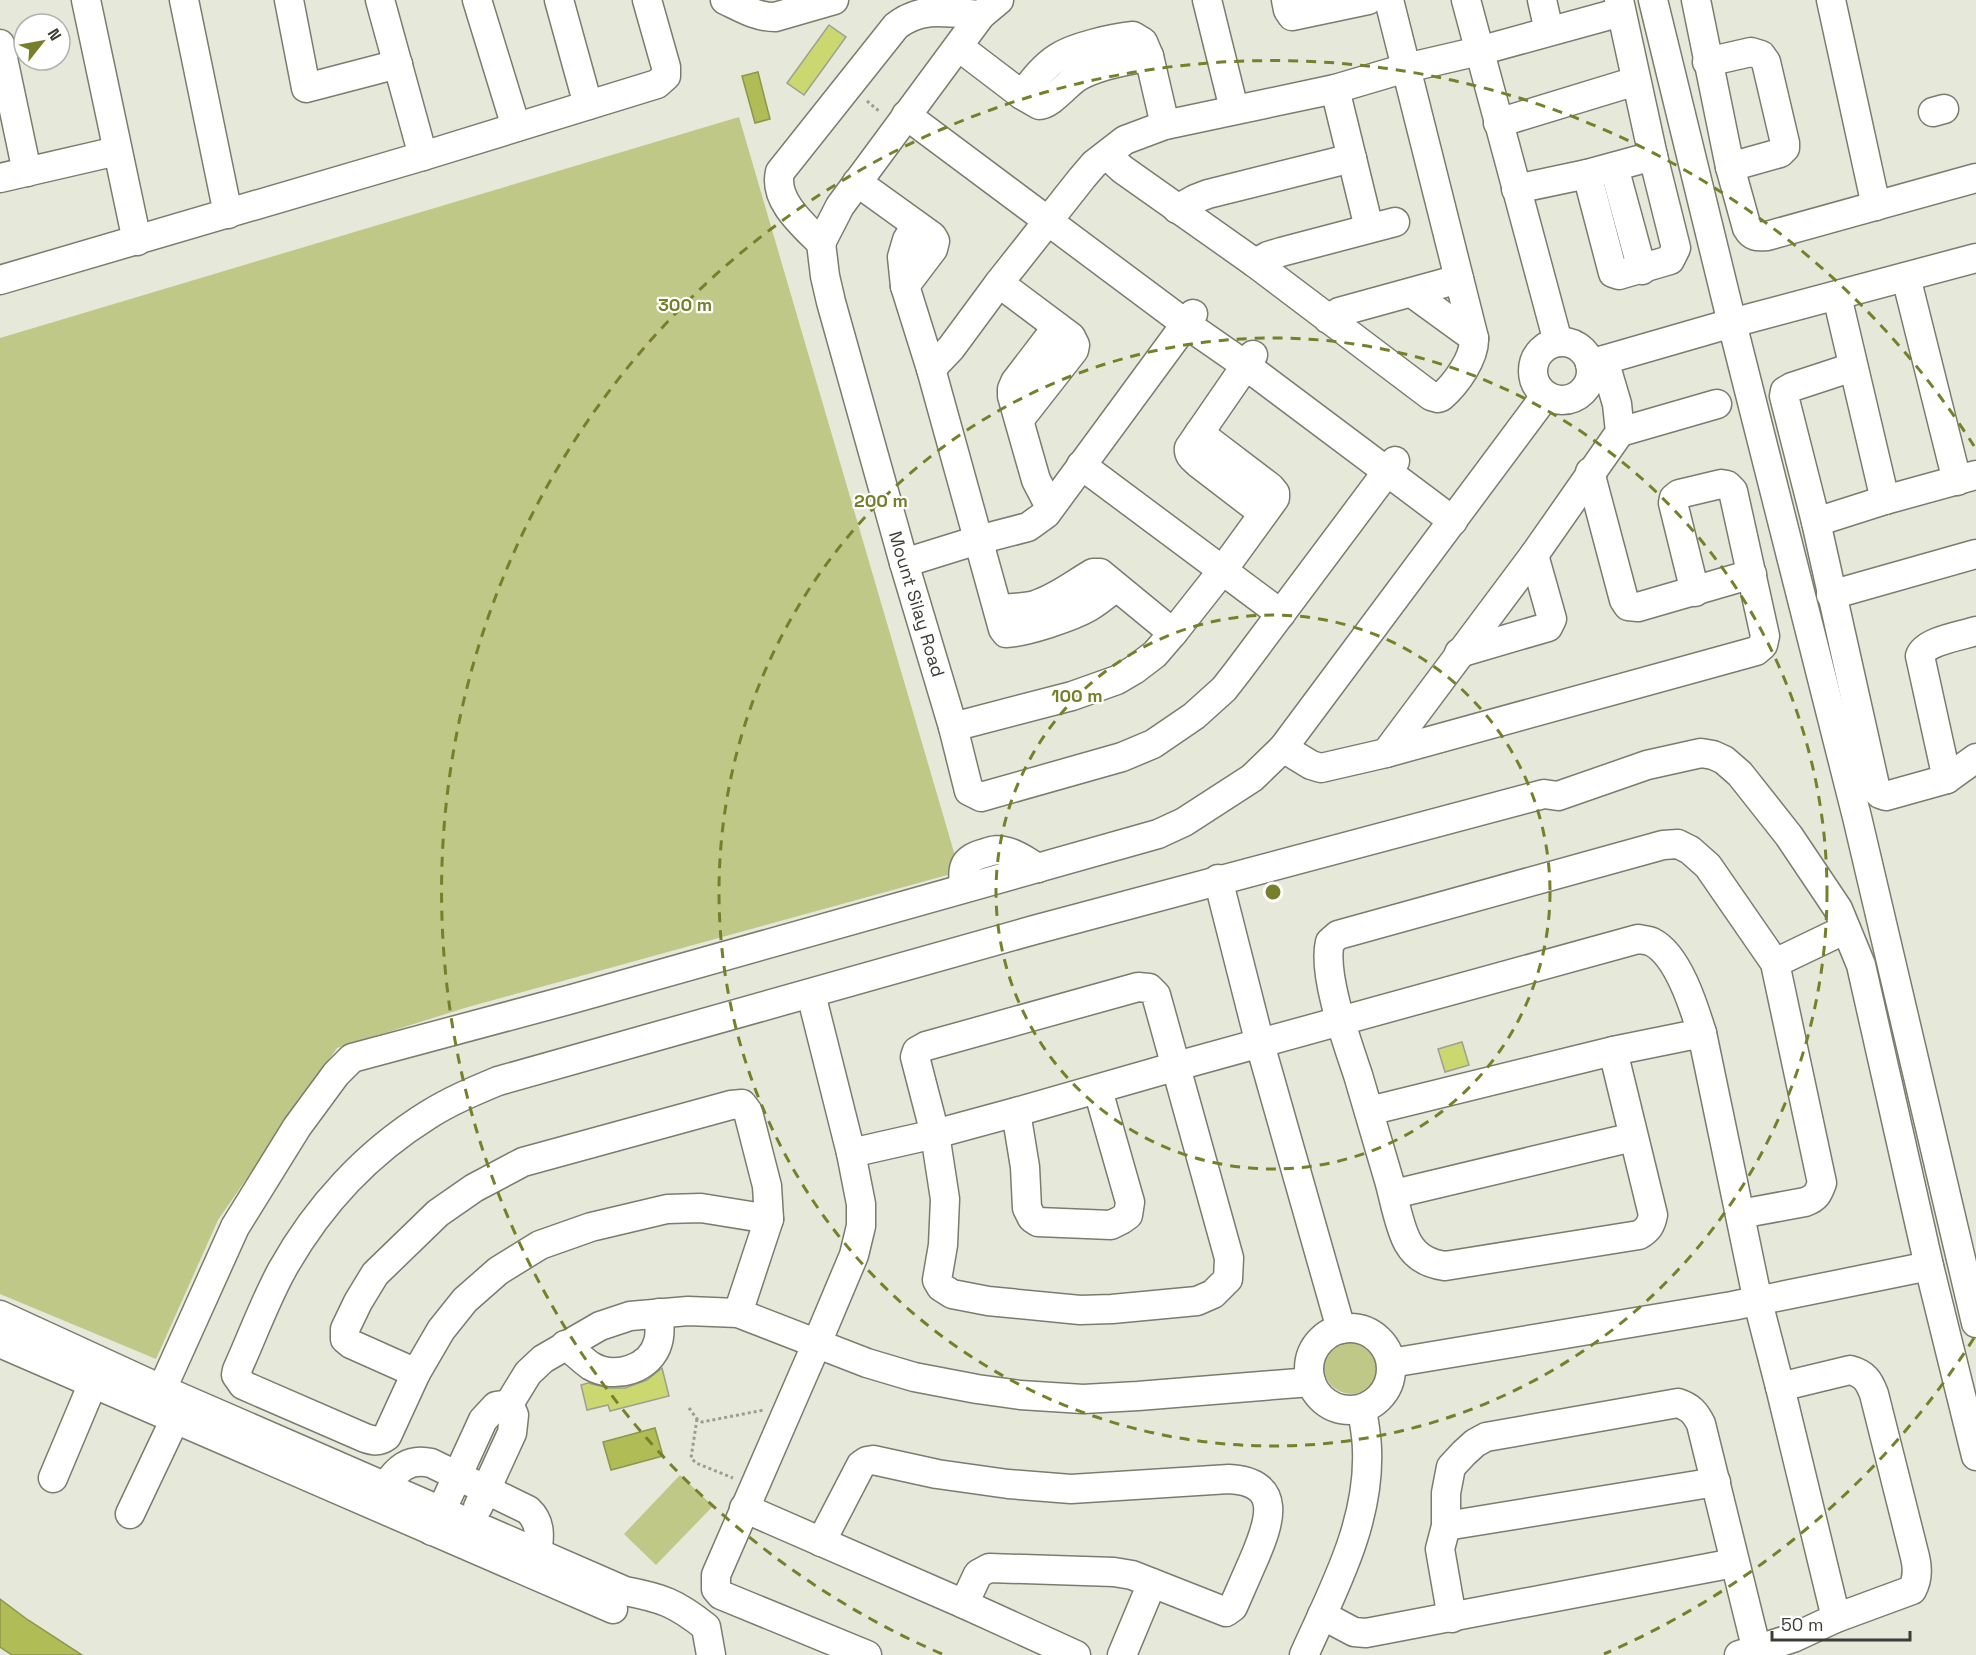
<svg xmlns="http://www.w3.org/2000/svg" width="1976" height="1655" font-family="'Space Grotesk',sans-serif">
	<style>
		.green { fill: #bfc886 }
		.water { fill: #b0bc55; stroke: #8d964c; stroke-width: 1.5 }
		.building { fill: #cbd870; stroke: #9da091; stroke-width: 1.5 }
		.lines { fill: none; stroke-linecap: round; stroke-linejoin: round }
		.minor-casing { stroke: #7a7c6e; stroke-width: 31 }
		.path { stroke: #9b9d91; stroke-width: 3; stroke-dasharray: 3 3; stroke-linecap: butt }
		.minor { stroke: #fff; stroke-width: 28 }
		.ring { fill: none; stroke: #777f2b; stroke-width: 3; stroke-dasharray: 10 8 }
		.labels { text-anchor: middle; dominant-baseline: central; stroke-width: 4.5; stroke-linejoin: round; paint-order: stroke }
		.street-label { font-size: 18px; fill: #3c3d37; stroke: #fff }
		.centre { fill: #777f2b; stroke: #fff; stroke-width: 3 }
		.ring-label { font-size: 18px; text-anchor: middle; font-weight: bold; fill: #777f2b; stroke: #fff; stroke-width: 4.5; stroke-linejoin: round; paint-order: stroke }
	</style>
	<rect width="100%" height="100%" fill="#e6e9d9"/>
	<!-- green -->
	<g class="green">
		<path d="M739 117 958 866 951 874 468 1007 337 1048 218 1220 156 1359 0 1294V338Z"/>
		<circle cx="1352" cy="1365" r="29"/>
		<path d="M680 1475 713 1506 656 1565 624 1534Z"/>
	</g>
	<!-- water -->
	<g class="water">
		<path d="M758 72 770 119 755 123 742 76Z"/>
		<path d="M655 1428 663 1456 611 1470 603 1442Z"/>
		<path d="M0 1599 28 1620 82 1655H12L0 1647Z"/>
	</g>
	<!-- building -->
	<g class="building">
		<path d="M829 25 846 37 804 95 787 83Z"/>
		<path d="M1462 1042 1469 1065 1445 1072 1438 1049Z"/>
		<path d="M662 1368 669 1396 610 1411 608 1405 587 1410 581 1385 588 1383 608 1388H625L647 1380Z"/>
	</g>
	<g class="lines">
		<!-- minor casing -->
		<g class="minor-casing">
			<g id="minor">
				<path d="M86 0 137 241"/>
				<path d="M184 0 228 214"/>
				<path d="M289 0 306 88 398 64"/>
				<path d="M380 0 423 156"/>
				<path d="M477 0 516 127"/>
				<path d="M559 0 588 105"/>
				<path d="M725 0C742 8 756 17 775 17L834 0"/>
				<path d="M1207 0 1234 109"/>
				<path d="M1286 0 1288 10 1292 16 1368 0"/>
				<path d="M1466 0 1558 342"/>
				<path d="M1542 0 1549 31"/>
				<path d="M1653 0 1732 323 1857 817 1976 1323"/>
				<path d="M1696 0 1730 167 1747 228C1752 237 1757 237 1767 236L1976 178"/>
				<path d="M1831 0 1876 206"/>
				<path d="M0 44 27 172"/>
				<path d="M959 47 1022 95 1039 105C1050 105 1066 85 1076 78 1097 65 1125 62 1149 56"/>
				<path d="M1707 62 1751 52 1761 55 1766 62 1785 143V148L1780 153 1730 167"/>
				<path d="M1335 89 1369 228"/>
				<path d="M1022 95C1032 82 1043 67 1057 58 1073 47 1113 38 1133 36L1143 42 1149 56 1165 125"/>
				<path d="M1933 112 1944 109"/>
				<path d="M906 115 1186 324 1245 365 1453 521"/>
				<path d="M1498 123 1636 81"/>
				<path d="M1107 155 1122 169 1255 263 1431 396 1438 398 1441 397C1456 384 1475 358 1474 338L1389 0"/>
				<path d="M1614 167 1642 270"/>
				<path d="M1587 174 1613 273 1619 275 1670 260 1676 248 1653 156 1619 0"/>
				<path d="M0 178 117 151"/>
				<path d="M857 182 932 236 935 241 933 249 905 286"/>
				<path d="M1516 189 1587 174 1653 156"/>
				<path d="M1177 209 1195 199 1208 194 1352 158"/>
				<path d="M916 225 907 240 902 257 905 286 931 369 1003 629 1006 633C1026 632 1072 617 1089 607 1099 601 1107 594 1116 587"/>
				<path d="M821 243 825 276 831 302 904 563 953 727 969 791 981 797 1122 757 1153 744 1194 716 1224 689 1238 671 1395 461"/>
				<path d="M821 243C803 225 773 200 780 172L896 26C923 5 950 13 981 15"/>
				<path d="M821 243 840 206 981 15 999 0"/>
				<path d="M1255 263 1268 256 1281 252 1395 222"/>
				<path d="M1906 277 1957 481"/>
				<path d="M0 280 423 156 657 84 666 76V67L647 0"/>
				<path d="M999 283 1071 337 1075 345 1074 350 1020 419"/>
				<path d="M1412 293 1474 338"/>
				<path d="M1837 296 1885 500"/>
				<path d="M1328 319 1339 312 1459 279"/>
				<circle cx="1562" cy="371" r="29"/>
				<path d="M1253 355 1189 448C1188 456 1194 459 1199 464L1263 513"/>
				<path d="M1590 364 1732 323 1976 258"/>
				<path d="M1853 367 1792 387 1785 391 1784 396 1816 522 1876 790 1880 794 1886 796 1947 779 1976 758"/>
				<path d="M931 369 951 348 999 283 1082 178 1094 164 1125 140 1165 125 1335 89 1406 68 1479 51 1621 12"/>
				<path d="M1620 432 1717 404"/>
				<path d="M1081 465 1281 614"/>
				<path d="M1590 472 1624 600 1628 606 1638 607 1752 574"/>
				<path d="M1050 507 1036 480 1012 396V389L1015 382 1057 327"/>
				<path d="M1816 522 1885 500 1976 475"/>
				<path d="M904 563 978 540 1028 527 1046 514 1193 314"/>
				<path d="M1831 595 1976 554"/>
				<path d="M998 609C1011 608 1023 608 1035 605 1057 598 1074 584 1093 573H1100L1173 633"/>
				<path d="M1459 653 1548 627 1552 619 1534 555"/>
				<path d="M953 727 1072 696 1117 680 1134 670 1155 654 1173 633 1222 571 1275 498V493L1270 487 1199 433"/>
				<path d="M1283 748 1311 765 1321 768 1386 753 1756 651 1763 645 1765 636 1733 491 1727 485 1721 484 1679 494 1674 498 1673 503 1695 592"/>
				<path d="M1386 753 1534 555 1620 432 1617 404 1604 360"/>
				<path d="M1947 779 1920 656C1925 641 1961 636 1976 631"/>
				<path d="M1218 879 1260 1044 1341 1329"/>
				<path d="M964 888C962 866 963 859 985 853 994 850 999 849 1008 852 1019 855 1029 863 1038 868"/>
				<path d="M1775 963 1846 929"/>
				<path d="M1138 987 1149 988 1156 995 1229 1258 1228 1279 1213 1294 1197 1301 1112 1309 1080 1310 988 1301 952 1294 941 1287 937 1280 943 1245 945 1199 935 1134 915 1057 917 1051 926 1046Z"/>
				<path d="M811 994 851 1153 861 1204V1226L854 1255 817 1343 716 1575V1589L721 1595 867 1655"/>
				<path d="M1613 1051 1653 1215C1651 1225 1648 1230 1639 1235L1445 1266C1429 1264 1416 1257 1408 1243 1398 1225 1394 1196 1388 1177 1378 1143 1368 1109 1358 1075 1347 1042 1322 974 1330 942L1338 935 1663 845 1678 844 1690 850 1708 866 1775 963 1822 1183C1818 1194 1816 1198 1805 1202L1740 1214"/>
				<path d="M1369 1111 1613 1051 1702 1033"/>
				<path d="M1016 1112 1025 1167 1027 1208 1032 1218 1038 1222 1111 1225 1121 1220 1128 1215 1130 1202 1098 1090"/>
				<path d="M851 1153 935 1134 1016 1112 1177 1066 1638 939C1643 940 1648 940 1652 942 1678 955 1694 1007 1702 1033L1758 1302 1780 1387 1836 1618"/>
				<path d="M1394 1194 1633 1137"/>
				<path d="M769 1219 701 1208 667 1209 591 1227 540 1245 498 1271 465 1300 441 1330 416 1373 387 1436C379 1442 374 1441 365 1438L243 1385 236 1375 237 1370C252 1337 265 1301 282 1270 317 1207 367 1153 428 1115 450 1101 474 1091 498 1081L1034 930 1544 794 1558 796 1647 765 1701 753 1713 755 1724 760 1740 774 1789 836 1838 909 1861 965 1929 1266 1976 1456"/>
				<path d="M0 1315 161 1389 625 1591C662 1598 676 1603 706 1627L711 1655"/>
				<circle cx="1350" cy="1369" r="41"/>
				<path d="M0 1343 613 1609"/>
				<path d="M565 1345C574 1351 582 1360 591 1366 615 1380 651 1369 658 1342 661 1333 659 1322 659 1313"/>
				<path d="M1391 1363 1732 1306 1929 1266"/>
				<path d="M416 1373 351 1344 345 1339V1329L358 1302 375 1274 438 1213 474 1188 523 1162 731 1105 742 1104 748 1112 767 1186 769 1219 738 1313"/>
				<path d="M153 1409 235 1227 297 1127 336 1074 352 1058 572 999 1158 834 1184 822 1252 778 1283 748 1546 395"/>
				<path d="M53 1478 93 1383"/>
				<path d="M385 1487C397 1469 408 1458 431 1463L528 1510C541 1522 540 1536 537 1553"/>
				<path d="M478 1507 512 1433 514 1415 509 1404"/>
				<path d="M744 1508 964 1604 1076 1655"/>
				<path d="M130 1514 175 1419"/>
				<path d="M1446 1526 1716 1482"/>
				<path d="M432 1531 483 1420 496 1406 509 1404 528 1373 543 1359 600 1326 630 1316 688 1311 738 1313 867 1363 914 1377 977 1389 1020 1395 1083 1399 1138 1396 1311 1382"/>
				<path d="M821 1542 861 1465 867 1461 873 1460 937 1474 1008 1484 1071 1489 1229 1479C1285 1482 1269 1524 1254 1559 1247 1575 1240 1591 1233 1607L1226 1612 1132 1575 1114 1572 989 1568 978 1574 964 1604"/>
				<path d="M1322 1615 1354 1632 1366 1633 1734 1563"/>
				<path d="M1452 1618 1440 1549 1446 1526V1493L1451 1467 1464 1453 1475 1443 1486 1437 1678 1403C1690 1407 1695 1412 1701 1424L1758 1655"/>
				<path d="M1122 1655 1152 1583"/>
				<path d="M1304 1655C1333 1590 1370 1523 1367 1450 1367 1437 1364 1423 1362 1409"/>
				<path d="M1739 1655 1793 1638 1836 1618 1912 1590C1918 1579 1918 1569 1915 1557L1874 1394C1869 1381 1865 1374 1850 1370L1780 1387"/>
			</g>
		</g>
		<!-- path -->
		<g class="path">
			<path d="M867 101 880 112"/>
			<path d="M689 1408 697 1419 702 1422 764 1410"/>
			<path d="M697 1419 691 1458 696 1463 733 1478"/>
		</g>
		<!-- minor -->
		<use href="#minor" class="minor"/>
	</g>
	<!-- distance rings -->
	<g class="ring">
		<circle cx="1273" cy="892" r="277"/>
		<circle cx="1273" cy="892" r="554"/>
		<path d="M1974 1338A831 831 0 0 1 1604 1654M942 1654A831 831 0 1 1 1974 446"/>
	</g>
	<g class="labels">
		<!-- street labels -->
		<g class="street-label">
			<text transform="translate(917 604) rotate(73)">Mount Silay Road</text>
		</g>
	</g>
	<circle cx="1273" cy="892" r="9" class="centre"/>
	<g class="ring-label">
		<text x="685" y="311">300 m</text>
		<text x="881" y="507">200 m</text>
		<text x="1077" y="702">100 m</text>
	</g>
	<!-- north arrow -->
	<g transform="translate(42 42) rotate(59)"><circle r="28" fill="#ffffff" stroke="#b1b1af" stroke-width="1.5"/>
	<path d="M0-4.5L10 22L0 15L-10 22Z" fill="#777f2b"/>
	<text y="-9" font-size="16" font-weight="bold" text-anchor="middle" fill="#3c3d37">N</text>
	</g>
	<!-- scale -->
	<path d="M1772 1631v9h138v-9" fill="none" stroke="#3c3d37" stroke-width="3"/>
	<text x="1781" y="1631" font-size="18" fill="#3c3d37" stroke="#ffffff" stroke-width="4.5" paint-order="stroke">50 m</text>
</svg>
